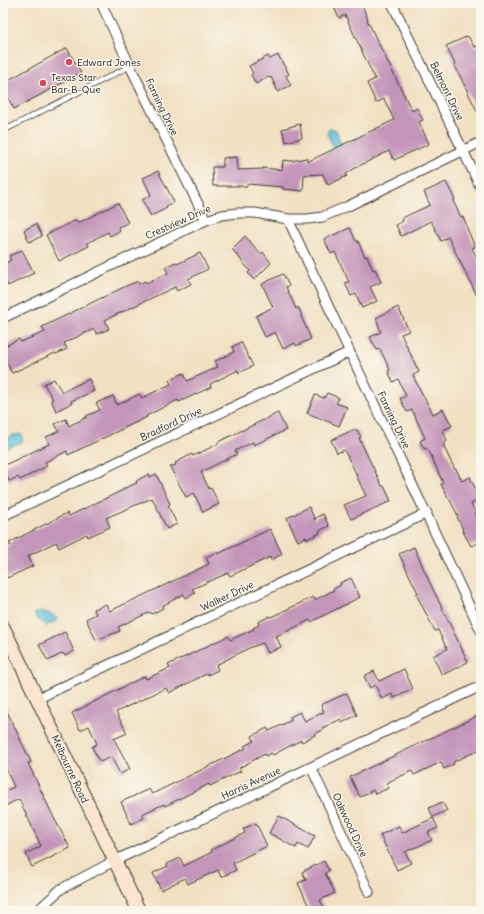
<svg xmlns="http://www.w3.org/2000/svg" width="484" height="914" font-family="Delius,sans-serif">
	<style>
		.water { fill: #58bdd6; stroke: #3a6c79 }
		.building { fill: #c395ba }
		.lines { fill: none; stroke-linecap: round; stroke-linejoin: round }
		.lane-casing { stroke: #3c3935; stroke-width: 6 }
		.street-casing { stroke: #3c3935; stroke-width: 11 }
		.secondary-casing { stroke: #3c3935; stroke-width: 15 }
		.lane { stroke: #fff; stroke-width: 4.5 }
		.street { stroke: #fff; stroke-width: 9 }
		.secondary { stroke: #fbe5cf; stroke-width: 13 }
		.poi-dot { fill: #d1495b; stroke: #fbf7ec; stroke-width: 1.5 }
		.labels { text-anchor: middle; dominant-baseline: central; stroke-width: 3; stroke-linejoin: round; paint-order: stroke }
		.poi-label { font-size: 10px; fill: #1c1c1c; stroke: #fbf7ec; text-anchor: start }
		.street-label { font-size: 10px; fill: #1c1c1c; stroke: #fbf7ec }
	</style>
	<rect width="100%" height="100%" fill="#fbf7ec"/>
	<filter id="ink" filterUnits="userSpaceOnUse"><feTurbulence type="fractalNoise" baseFrequency=".025" numOctaves="2"/><feDisplacementMap in="SourceGraphic" scale="8" xChannelSelector="R" yChannelSelector="G"/><feConvolveMatrix kernelMatrix="1 2 1 2 8 2 1 2 1" color-interpolation-filters="sRGB"/></filter>
	<filter id="wash" filterUnits="userSpaceOnUse"><feTurbulence type="fractalNoise" baseFrequency=".012" numOctaves="4" result="noise"/><feDisplacementMap in="SourceGraphic" scale="16" xChannelSelector="R" yChannelSelector="G"/><feGaussianBlur stdDeviation="0.9" result="paint"/><feColorMatrix in="noise" values="0 0 0 0 0 0 0 0 0 0 0 0 0 0 0 0 0 1.4 0 .05"/><feComposite in="paint" operator="in"/></filter>
	<g filter="url(#wash)">
		<rect width="100%" height="100%" fill="#f1e0c2"/>
		<!-- water -->
		<g class="water">
			<path d="M331 128 336 130C338 135 339 140 342 144L338 148 333 146 328 136V130Z"/>
			<path d="M20 434 23 436 22 442 6 448 4 446 5 440 13 435Z"/>
			<path d="M40 612 49 613 57 618 56 621 46 626C44 624 37 619 35 617V613Z"/>
		</g>
		<g id="blocks">
			<!-- building -->
			<g class="building">
				<path d="M332 3H361L368 19 367 20 412 111 417 108 423 120 419 122 429 144 394 160 389 151 357 167 346 174 347 176 328 185 323 174 304 175 303 191 283 189V187L247 184V186H213L212 167H223V158L237 157 238 170 263 169V168L282 170 283 160 290 161 307 158V162L394 120 384 99 376 103 367 83 375 79 345 15 339 18Z"/>
				<path d="M468 36 474 47 477 46 481 54V119L454 64H455L446 46Z"/>
				<path d="M67 48 81 73 14 109 3 88V83Z"/>
				<path d="M278 55 289 74 286 76 291 85 278 92 271 77 269 78 268 77 256 84 251 75 253 73 249 66 268 56 270 59Z"/>
				<path d="M300 124 302 138 286 142 282 129Z"/>
				<path d="M158 171 174 202 166 206 167 208 151 216 142 200 151 195 143 178Z"/>
				<path d="M446 182 455 200 453 201 461 217H463L467 226H466L475 247 472 248 481 266V304L448 237 441 241 431 221 401 236 396 225 403 221 402 218 430 205 424 192Z"/>
				<path d="M118 203 128 223 118 227 120 231 110 236 108 232 87 243 89 246 59 261 46 235 76 220 78 223Z"/>
				<path d="M36 224 42 236 29 242 24 230Z"/>
				<path d="M350 228 356 241H358L365 257 367 256 373 270 375 269 381 282 370 287 377 301 362 308 356 294 351 296 345 283 349 282 335 252 331 254 324 239Z"/>
				<path d="M245 236 261 254 263 252 271 263 254 280 248 273 250 271 232 249Z"/>
				<path d="M22 250 34 273 8 286 3 276V265L11 260 9 256Z"/>
				<path d="M200 253 208 269 188 279 191 284 177 291 175 287 105 320 109 329 97 334 94 329 64 343 67 349 56 354 55 353 12 373 3 356V347L19 339 21 342 45 332 42 327 124 287 138 281 139 284 145 281 146 283 168 273 165 267 176 262 177 264Z"/>
				<path d="M283 274 289 286 286 287 296 309 298 307 302 316H301L311 339 296 346 295 343 283 349 275 332 265 337 256 316 273 307 262 284Z"/>
				<path d="M398 307 409 331 401 334 419 372 413 375 416 382 433 414 443 409 452 426 443 430 447 441 444 443V447L455 470 456 469 462 481 470 477 480 499 471 504 481 524V542L471 546 462 530 463 529 457 517 458 516 449 498H448L441 484 443 483 430 453 426 448 424 449 420 441 425 438 412 410 407 412 400 399 406 396 398 379 393 382 388 371 390 370 380 349 377 350 370 337 381 332 376 318Z"/>
				<path d="M241 342 253 366 239 373 238 370 210 384 211 387 179 402 178 400 146 416 147 417 68 455 67 451 45 462 47 466 20 480 18 477 9 481 3 466 49 444 46 437 59 431 55 424 66 419 69 426 87 417 86 416 100 410 96 403 113 396 117 405 139 394 142 398 171 384 169 380 184 373 187 381 218 367 215 361 234 352 232 347Z"/>
				<path d="M54 379 62 392 89 379 94 391 71 401 72 403 56 411 51 400 53 399 44 384Z"/>
				<path d="M327 393 339 398 336 403 347 407 339 426 307 413 315 395 324 398Z"/>
				<path d="M278 413 286 430 254 445 253 442 235 451 237 454 201 472 209 489 211 488 219 504 203 512 194 493 186 497 170 467 176 465 175 463 192 454 193 456 218 444V442Z"/>
				<path d="M353 430H357L361 437 359 438 382 486H384L391 501 351 519 344 505 366 496 356 475H357L344 450 337 453 331 440Z"/>
				<path d="M149 474 150 477 156 474 170 504 168 506 177 524 167 529 152 498 106 518 110 527 88 537 87 534 59 548 56 542 28 556 33 566 7 578 3 569V549L11 545 9 543 67 513 69 516 123 490V489L137 483 136 481Z"/>
				<path d="M309 507 315 520V518L323 514 329 526 319 531 320 533 307 539 306 537 298 541 287 518Z"/>
				<path d="M270 529 282 554 271 560 270 557 230 576 228 573 192 589 195 593 186 598 184 594 162 606 163 608 152 614 150 612 118 627 120 631 96 640 86 619 96 614 94 609 106 604 110 611 209 564 206 557 217 552 218 554Z"/>
				<path d="M414 547 429 581 468 662 442 675 433 656 447 649 438 630 435 631 416 594 418 593 399 554Z"/>
				<path d="M351 578 360 597 311 622 310 620 279 635 276 636 281 647 268 653 263 643 249 648 216 665 218 670 208 675V673L169 693 166 688 116 712 127 733 114 739 130 769 120 774 111 757 100 762 92 747 97 744 89 726 80 730 72 713 145 676 146 679 170 668 168 665 228 636 230 640 254 629 253 628 259 625 258 622 270 616 271 617 313 597 315 600 334 590 333 589 341 585 340 583Z"/>
				<path d="M65 632 74 651 65 656 63 653 48 661 39 645Z"/>
				<path d="M404 669 413 689 394 698 392 694 382 699 375 685 370 688 364 676 374 671 379 681Z"/>
				<path d="M347 693 357 715 342 723 341 719 322 728 323 730 314 734 315 735 302 742 301 740 273 755 271 753 266 756 265 754 239 768 241 771 210 786 209 784 165 806 164 804 142 814 144 818 131 824 121 802 149 789 152 794 246 748 244 746 254 741 252 736 267 728 269 731 292 720 290 717 300 712 305 721 324 712 321 705Z"/>
				<path d="M3 703 31 762 28 763 53 816 70 848 32 867 26 854 41 846 19 799 3 807V792L14 787 3 762Z"/>
				<path d="M481 714V749L453 762 454 764 444 769 441 762 414 775 412 771 386 783 389 788 375 794 373 790 360 797 350 777Z"/>
				<path d="M442 802 447 810 433 817 429 808Z"/>
				<path d="M279 816 315 836 308 849 298 844 296 848 269 833Z"/>
				<path d="M433 818 438 828 428 832 432 840 405 852 411 863 397 870 380 835 399 826 402 833Z"/>
				<path d="M256 823 267 846 233 863 236 870 221 877 218 870 188 884 185 878 161 890 153 873 168 866 167 864 180 858 184 866 212 852 211 850 245 833 243 829Z"/>
				<path d="M324 861 329 871 325 873 335 893 320 900 326 911H311L298 883 306 880 302 872Z"/>
			</g>
		</g>
	</g>
	<g filter="url(#ink)">
		<use href="#blocks" fill-opacity="0" stroke="#3c3935" stroke-width="1"/>
		<g class="lines">
			<!-- lane casing -->
			<g class="lane-casing">
				<path id="lane" d="M3 131 130 66"/>
			</g>
			<!-- street casing -->
			<g class="street-casing">
				<g id="street">
					<path d="M101 3 130 66 206 220"/>
					<path d="M392 3 481 188"/>
					<path d="M288 219C351 357 417 493 481 631"/>
					<path d="M3 318 206 220 222 215 238 213H255L288 219H308L322 217 346 207 481 142"/>
					<path d="M3 516 349 352"/>
					<path d="M37 699 427 513"/>
					<path d="M311 767 369 892"/>
					<path d="M37 911 61 889 114 861 481 686"/>
				</g>
			</g>
			<!-- secondary casing -->
			<g class="secondary-casing">
				<path id="secondary" d="M3 627 139 911"/>
			</g>
			<!-- lane -->
			<use href="#lane" class="lane"/>
			<!-- street -->
			<use href="#street" class="street"/>
			<!-- secondary -->
			<use href="#secondary" class="secondary"/>
		</g>
	</g>
	<!-- markers -->
	<g class="poi-dot">
		<circle cx="69" cy="62" r="4"/>
		<circle cx="43" cy="83" r="4"/>
	</g>
	<g class="labels">
		<!-- poi labels -->
		<g class="poi-label">
			<text x="77" y="62">Edward Jones</text>
			<text x="51" y="77">Texas Star<tspan x="51" dy="12">Bar-B-Que</tspan></text>
		</g>
		<!-- street labels -->
		<g class="street-label">
			<text transform="translate(447 91) rotate(64)">Belmont Drive</text>
			<text transform="translate(162 107) rotate(64)">Fanning Drive</text>
			<text transform="translate(178 222) rotate(-24)">Crestview Drive</text>
			<text transform="translate(394 420) rotate(64)">Fanning Drive</text>
			<text transform="translate(171 424) rotate(-25)">Bradford Drive</text>
			<text transform="translate(227 596) rotate(-25)">Walker Drive</text>
			<text transform="translate(70 769) rotate(65)">Melbourne Road</text>
			<text transform="translate(251 783) rotate(-25)">Harris Avenue</text>
			<text transform="translate(350 825) rotate(65)">Oakwood Drive</text>
		</g>
	</g>
	<!-- margin -->
	<rect width="484" height="914" fill="none" stroke="#fbf7ec" stroke-width="16"/>
</svg>
